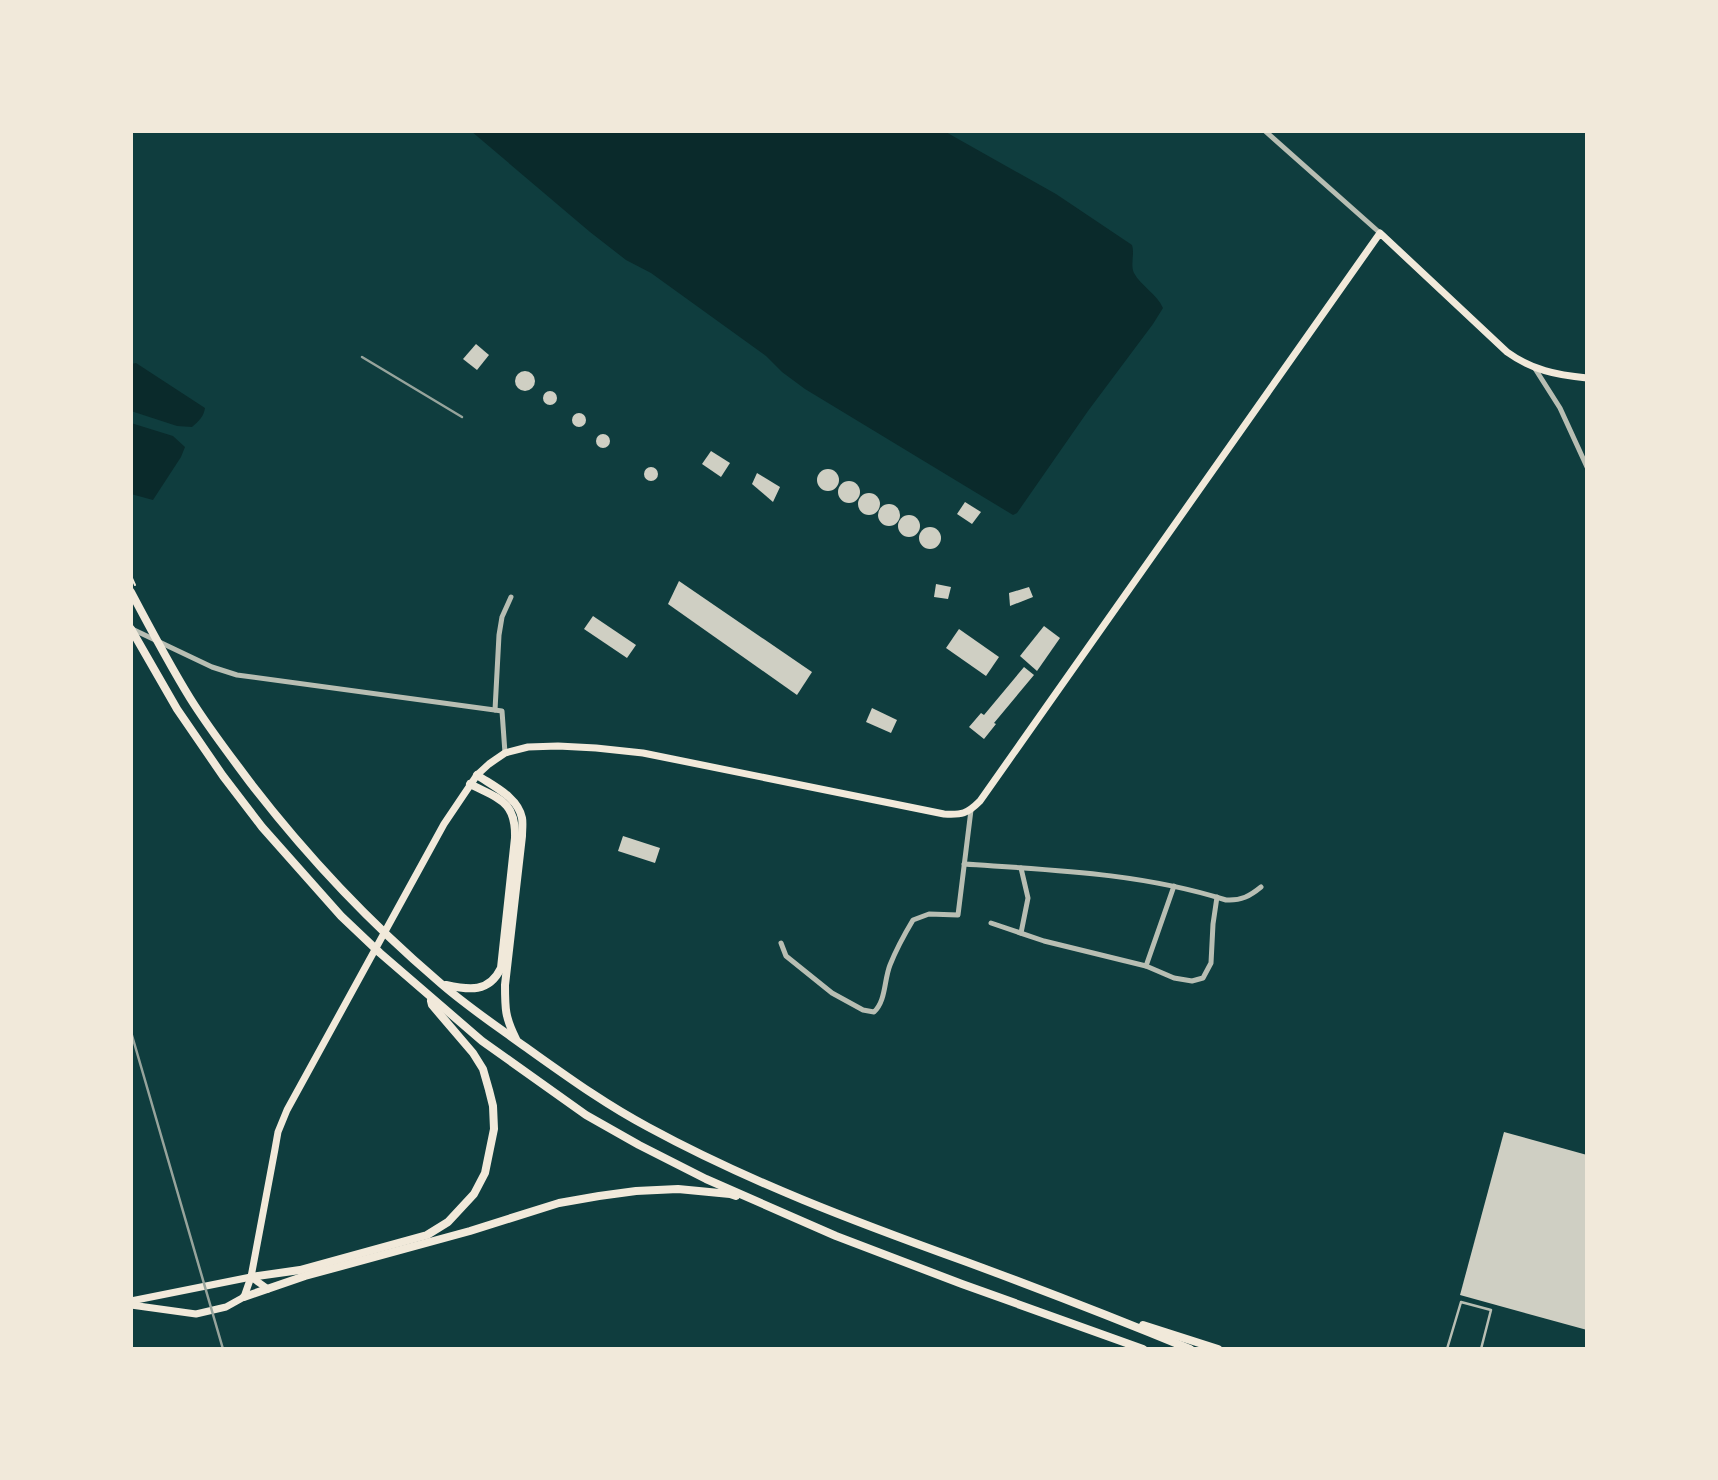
<svg xmlns="http://www.w3.org/2000/svg" width="1718" height="1480" font-family="Montserrat,sans-serif">
	<style>
		.water { fill: #0a2a2b }
		.building { fill: #cfcfc3 }
		.lines { fill: none; stroke-linecap: round; stroke-linejoin: round }
		.path { stroke: #f1e9da; stroke-width: 2 }
		.service { stroke: #b8beb3; stroke-width: 2.5 }
		.minor { stroke: #b8beb3; stroke-width: 5 }
		.secondary { stroke: #f1e9da; stroke-width: 7 }
		.primary { stroke: #f1e9da; stroke-width: 8 }
		.rail { stroke: #97a49c; stroke-width: 2.5 }
	</style>
	<rect width="100%" height="100%" fill="#0f3d3e"/>
	<!-- water -->
	<g class="water">
		<path d="M471 131H944L1056 194 1132 245C1135 254 1130 264 1134 273 1141 286 1157 294 1163 308L1153 324 1088 411 1017 513 1013 515 805 389 782 372 766 356 651 273 626 260 590 232Z"/>
		<path d="M136 363 205 408C204 416 199 421 192 427L177 426 131 411V364Z"/>
		<path d="M131 423 173 436 185 447 181 457 153 500 131 494Z"/>
	</g>
	<!-- building -->
	<g class="building">
		<path d="M476 344 489 355 477 370 463 359Z"/>
		<circle cx="525" cy="381" r="10"/>
		<circle cx="550" cy="398" r="7"/>
		<circle cx="579" cy="420" r="7"/>
		<circle cx="603" cy="441" r="7"/>
		<path d="M711 451 730 463 721 477 702 464Z"/>
		<circle cx="651" cy="474" r="7"/>
		<circle cx="828" cy="480" r="11"/>
		<path d="M757 473 780 487 773 502 752 484Z"/>
		<circle cx="849" cy="492" r="11"/>
		<circle cx="869" cy="504" r="11"/>
		<path d="M965 502 981 512 972 524 957 514Z"/>
		<circle cx="889" cy="515" r="11"/>
		<circle cx="909" cy="526" r="11"/>
		<circle cx="930" cy="538" r="11"/>
		<path d="M679 581 812 672 797 695 668 604Z"/>
		<path d="M936 584 951 587 948 599 934 597Z"/>
		<path d="M1029 587 1033 597 1010 606 1009 593Z"/>
		<path d="M593 616 636 645 627 658 584 629Z"/>
		<path d="M1044 626 1060 638 1037 671 1020 656Z"/>
		<path d="M959 629 999 657 986 676 946 648Z"/>
		<path d="M1024 667 1034 675 994 723 996 724 984 739 969 727 981 713 984 715Z"/>
		<path d="M872 708 897 720 891 733 866 722Z"/>
		<path d="M623 836 660 848 655 863 618 851Z"/>
		<path d="M1504 1132 1587 1155V1330L1460 1295Z"/>
	</g>
	<g class="lines">
		<!-- path -->
		<path class="path" d="M131 576 135 585"/>
		<!-- service -->
		<path class="service" d="M1447 1349 1461 1302 1491 1310 1481 1349"/>
		<!-- minor -->
		<g class="minor">
			<path d="M1265 131 1380 233"/>
			<path d="M1534 367 1560 408 1587 467"/>
			<path d="M132 629 212 667 237 675 502 711 505 753"/>
			<path d="M495 710 499 635 502 617 511 597"/>
			<path d="M964 864C1052 870 1141 873 1226 900 1241 901 1250 896 1261 887"/>
			<path d="M991 923 1044 941 1146 966 1174 978 1192 981 1203 978 1211 963 1213 924 1217 897"/>
			<path d="M1021 933 1028 898 1021 868"/>
			<path d="M781 943 786 956 832 993 863 1010 874 1012C886 1001 884 980 890 965 896 950 904 935 913 920L929 914 958 915 971 810"/>
			<path d="M1146 966 1174 886"/>
		</g>
		<!-- secondary -->
		<g class="secondary">
			<path d="M251 1277 268 1289"/>
			<path d="M131 1301 251 1277"/>
			<path d="M131 1305 196 1314 226 1307 244 1297 251 1277 275 1149 278 1132 287 1110 444 824 477 775 489 764 505 753 528 747 558 746 596 748 643 753 944 814C962 815 967 814 980 801L1380 233 1507 352C1532 370 1556 375 1587 378"/>
		</g>
		<!-- primary -->
		<g class="primary">
			<path d="M131 592C150 628 169 664 190 698 208 727 229 754 249 781 305 854 368 921 438 981 465 1005 495 1025 524 1046 565 1075 603 1103 648 1127 749 1182 856 1222 964 1261 1040 1289 1115 1318 1190 1349"/>
			<path d="M131 629 177 709 223 776 262 827 341 916 380 953 482 1041 586 1115 639 1145 706 1179 836 1236 962 1284 1143 1349"/>
			<path d="M477 775C493 786 518 797 522 818 523 823 522 830 522 836L505 985C505 1009 505 1017 516 1039"/>
			<path d="M446 985C469 990 489 993 501 968L515 838C516 801 499 799 470 784"/>
			<path d="M251 1277 300 1270 427 1235 448 1222 474 1194 485 1173 494 1129 493 1106 489 1090 483 1069 473 1053 432 1005 431 1001"/>
			<path d="M244 1297 305 1276 470 1231 559 1203 599 1196 636 1191 678 1189 730 1194 736 1196"/>
			<path d="M1143 1325 1218 1349"/>
		</g>
		<!-- rail -->
		<g class="rail">
			<path d="M362 357 462 417"/>
			<path d="M131 1032 223 1349"/>
		</g>
	</g>
	<!-- border -->
	<rect width="1718" height="1480" fill="none" stroke="#f1e9da" stroke-width="266"/>
</svg>
